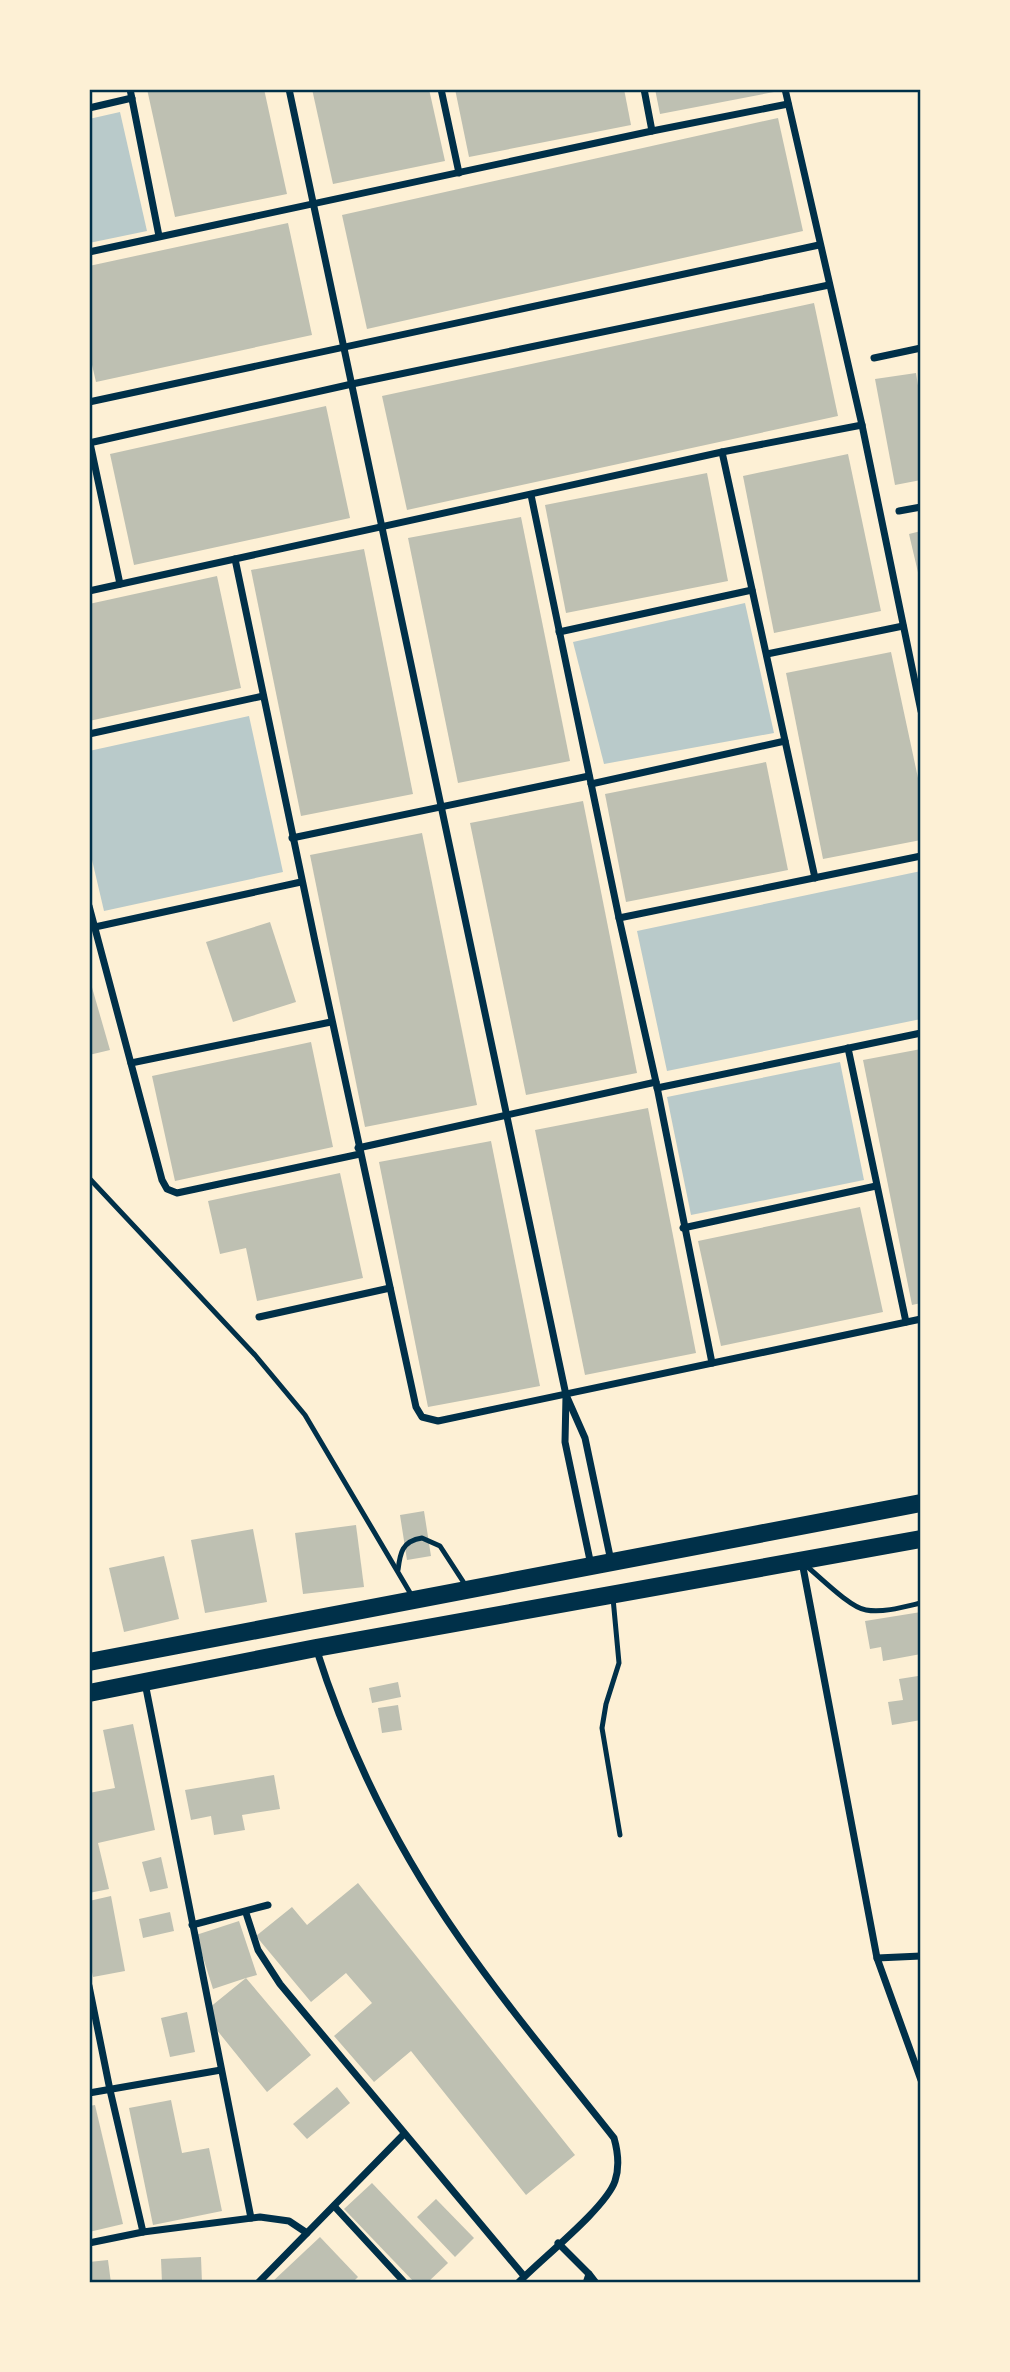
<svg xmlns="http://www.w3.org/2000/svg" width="1010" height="2372" font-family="Rubik,sans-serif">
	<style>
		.green { fill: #b9caca }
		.building { fill: #bec0b2 }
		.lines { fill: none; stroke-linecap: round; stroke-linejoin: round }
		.service { stroke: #003049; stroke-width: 5 }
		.minor { stroke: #003049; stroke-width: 7 }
		.primary { stroke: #003049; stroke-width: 18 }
		.neatline { fill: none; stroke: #003049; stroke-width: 2.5 }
	</style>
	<rect width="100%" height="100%" fill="#fdf0d5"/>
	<!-- green -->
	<g class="green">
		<path d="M120 112 147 231 89 243V119Z"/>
		<path d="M745 603 774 733 604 764 573 642Z"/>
		<path d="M249 716 283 872 104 911 89 847V751Z"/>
		<path d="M921 871V1019L667 1071 637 931Z"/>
		<path d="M840 1062 864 1180 691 1215 667 1097Z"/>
	</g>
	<!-- building -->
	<g class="building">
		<path d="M147 89H264L287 194 175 217Z"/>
		<path d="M312 89H429L445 161 333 184Z"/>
		<path d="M455 89H624L631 125 469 157Z"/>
		<path d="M655 89H773L774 92 660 114Z"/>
		<path d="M778 118 803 231 367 329 342 215Z"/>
		<path d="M288 223 312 335 96 382 89 352V266Z"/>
		<path d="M814 303 838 416 407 510 382 396Z"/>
		<path d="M916 373 921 404V480L895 485 875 379Z"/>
		<path d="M326 406 350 518 134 565 110 454Z"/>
		<path d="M848 454 881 611 774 633 743 476Z"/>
		<path d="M707 473 728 581 566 613 545 505Z"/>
		<path d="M521 517 570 761 458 783 408 538Z"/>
		<path d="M921 531V581H920L909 534Z"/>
		<path d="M364 549 413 794 301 816 251 570Z"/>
		<path d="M217 576 241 688 89 721V604Z"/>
		<path d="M891 652 921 792V840L823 859 786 673Z"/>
		<path d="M766 762 788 870 626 902 605 794Z"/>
		<path d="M583 801 637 1073 526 1095 470 823Z"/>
		<path d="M422 833 477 1105 365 1127 310 855Z"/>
		<path d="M270 922 296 1002 233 1022 206 942Z"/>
		<path d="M89 977 110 1050 89 1055Z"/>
		<path d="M311 1042 333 1147 175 1181 152 1076Z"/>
		<path d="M921 1049V1303L912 1305 863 1060Z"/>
		<path d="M648 1108 696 1353 585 1375 535 1130Z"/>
		<path d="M491 1141 540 1386 428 1407 379 1162Z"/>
		<path d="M340 1173 363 1278 257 1301 246 1248 220 1254 208 1201Z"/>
		<path d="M860 1207 883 1312 721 1346 698 1241Z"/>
		<path d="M424 1511 431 1556 407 1560 400 1515Z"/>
		<path d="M356 1525 364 1587 303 1594 295 1533Z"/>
		<path d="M253 1529 267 1602 205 1613 191 1540Z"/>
		<path d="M164 1556 179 1619 124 1632 109 1568Z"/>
		<path d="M921 1612V1654L883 1661 881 1647 870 1649 865 1621Z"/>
		<path d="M918 1676 921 1693V1720L892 1725 888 1702 903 1700 899 1679Z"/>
		<path d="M398 1682 401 1697 372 1703 369 1688Z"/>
		<path d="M398 1705 402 1730 382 1733 378 1708Z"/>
		<path d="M133 1724 155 1830 98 1843 109 1889 89 1893V1793L115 1788 103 1730Z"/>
		<path d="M274 1775 280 1809 242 1815 245 1830 214 1835 211 1816 191 1820 185 1790Z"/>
		<path d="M161 1857 168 1888 150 1892 142 1862Z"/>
		<path d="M358 1883 575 2155 526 2195 411 2051 374 2082 334 2036 372 2003 346 1973 311 2002 256 1936 292 1907 307 1925Z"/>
		<path d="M111 1896 125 1971 93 1977 89 1958V1901Z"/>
		<path d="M170 1912 174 1931 143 1938 139 1919Z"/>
		<path d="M239 1921 257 1975 246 1978 311 2055 267 2092 216 2029 209 2008 246 1978 213 1989 196 1935Z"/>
		<path d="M187 2012 195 2052 170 2057 161 2018Z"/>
		<path d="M337 2087 350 2103 307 2139 293 2124Z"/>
		<path d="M171 2100 182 2153 209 2148 222 2211 153 2225 129 2108Z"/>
		<path d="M95 2105 123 2224 89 2232V2106Z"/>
		<path d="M372 2183 448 2263 427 2283H415L344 2209Z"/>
		<path d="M436 2199 474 2238 455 2257 417 2217Z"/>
		<path d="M320 2237 358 2277 352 2283H271Z"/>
		<path d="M201 2257 202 2283H162L161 2259Z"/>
		<path d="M108 2260 111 2283H89V2262Z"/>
	</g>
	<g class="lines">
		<!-- service -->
		<g class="service">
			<path d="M89 1178 255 1355 305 1415 412 1596"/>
			<path d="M804 1564C818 1575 850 1608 866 1610 883 1613 904 1607 921 1603"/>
			<path d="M398 1570C400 1553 402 1541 422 1538L440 1546 466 1586"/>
			<path d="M613 1598 619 1663 606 1704 602 1728 620 1835"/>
		</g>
		<!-- minor -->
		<g class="minor">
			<path d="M130 89 159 236"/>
			<path d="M289 89 566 1395 585 1438 611 1561"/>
			<path d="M441 89 459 173"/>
			<path d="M644 89 652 131"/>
			<path d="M785 89 862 425 921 711"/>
			<path d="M89 108 132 98"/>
			<path d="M89 252 652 131 788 104"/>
			<path d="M874 358 921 348"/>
			<path d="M89 402 819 245"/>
			<path d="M89 443 352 384 829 285"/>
			<path d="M90 443 120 584"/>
			<path d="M722 452 815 878"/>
			<path d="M531 495 619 918 656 1082 712 1363"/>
			<path d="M899 511 921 507"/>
			<path d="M235 559C293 842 354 1125 416 1407L422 1417 438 1421 921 1319"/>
			<path d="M89 591 722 452 862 425"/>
			<path d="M559 632 752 590"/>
			<path d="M767 654 903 626"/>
			<path d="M89 734 263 696"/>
			<path d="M591 784 785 741"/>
			<path d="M292 838 589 776"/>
			<path d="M89 906 162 1180 167 1189 177 1193 360 1154"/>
			<path d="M619 918 921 856"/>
			<path d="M95 927 301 882"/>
			<path d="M848 1048 906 1322"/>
			<path d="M131 1063 331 1022"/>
			<path d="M657 1088 921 1033"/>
			<path d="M358 1148 656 1082"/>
			<path d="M683 1228 876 1186"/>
			<path d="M259 1317 390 1288"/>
			<path d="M566 1396 565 1442 591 1565"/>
			<path d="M802 1562 877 1958 921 2080"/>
			<path d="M316 1648C349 1753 397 1849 460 1939 508 2008 562 2072 614 2138 618 2152 620 2166 615 2181 606 2208 541 2259 518 2283"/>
			<path d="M145 1683 251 2218"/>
			<path d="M246 1913 258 1950 280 1984 524 2276"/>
			<path d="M192 1925 268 1905"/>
			<path d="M877 1958 921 1956"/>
			<path d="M89 1986 110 2090 143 2232"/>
			<path d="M89 2093 221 2070"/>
			<path d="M334 2206 405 2283"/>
			<path d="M89 2243 143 2232 260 2217 289 2221 307 2233"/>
			<path d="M558 2243 589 2274 586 2283"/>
			<path d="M589 2274 596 2283"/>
			<path d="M258 2283 403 2135"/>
		</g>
		<!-- primary -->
		<g class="primary">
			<path d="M89 1662 921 1503"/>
			<path d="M89 1693 316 1648 921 1539"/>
		</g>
	</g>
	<!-- border -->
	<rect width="1010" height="2372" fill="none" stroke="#fdf0d5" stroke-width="182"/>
	<rect x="91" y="91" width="828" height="2190" class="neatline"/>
</svg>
